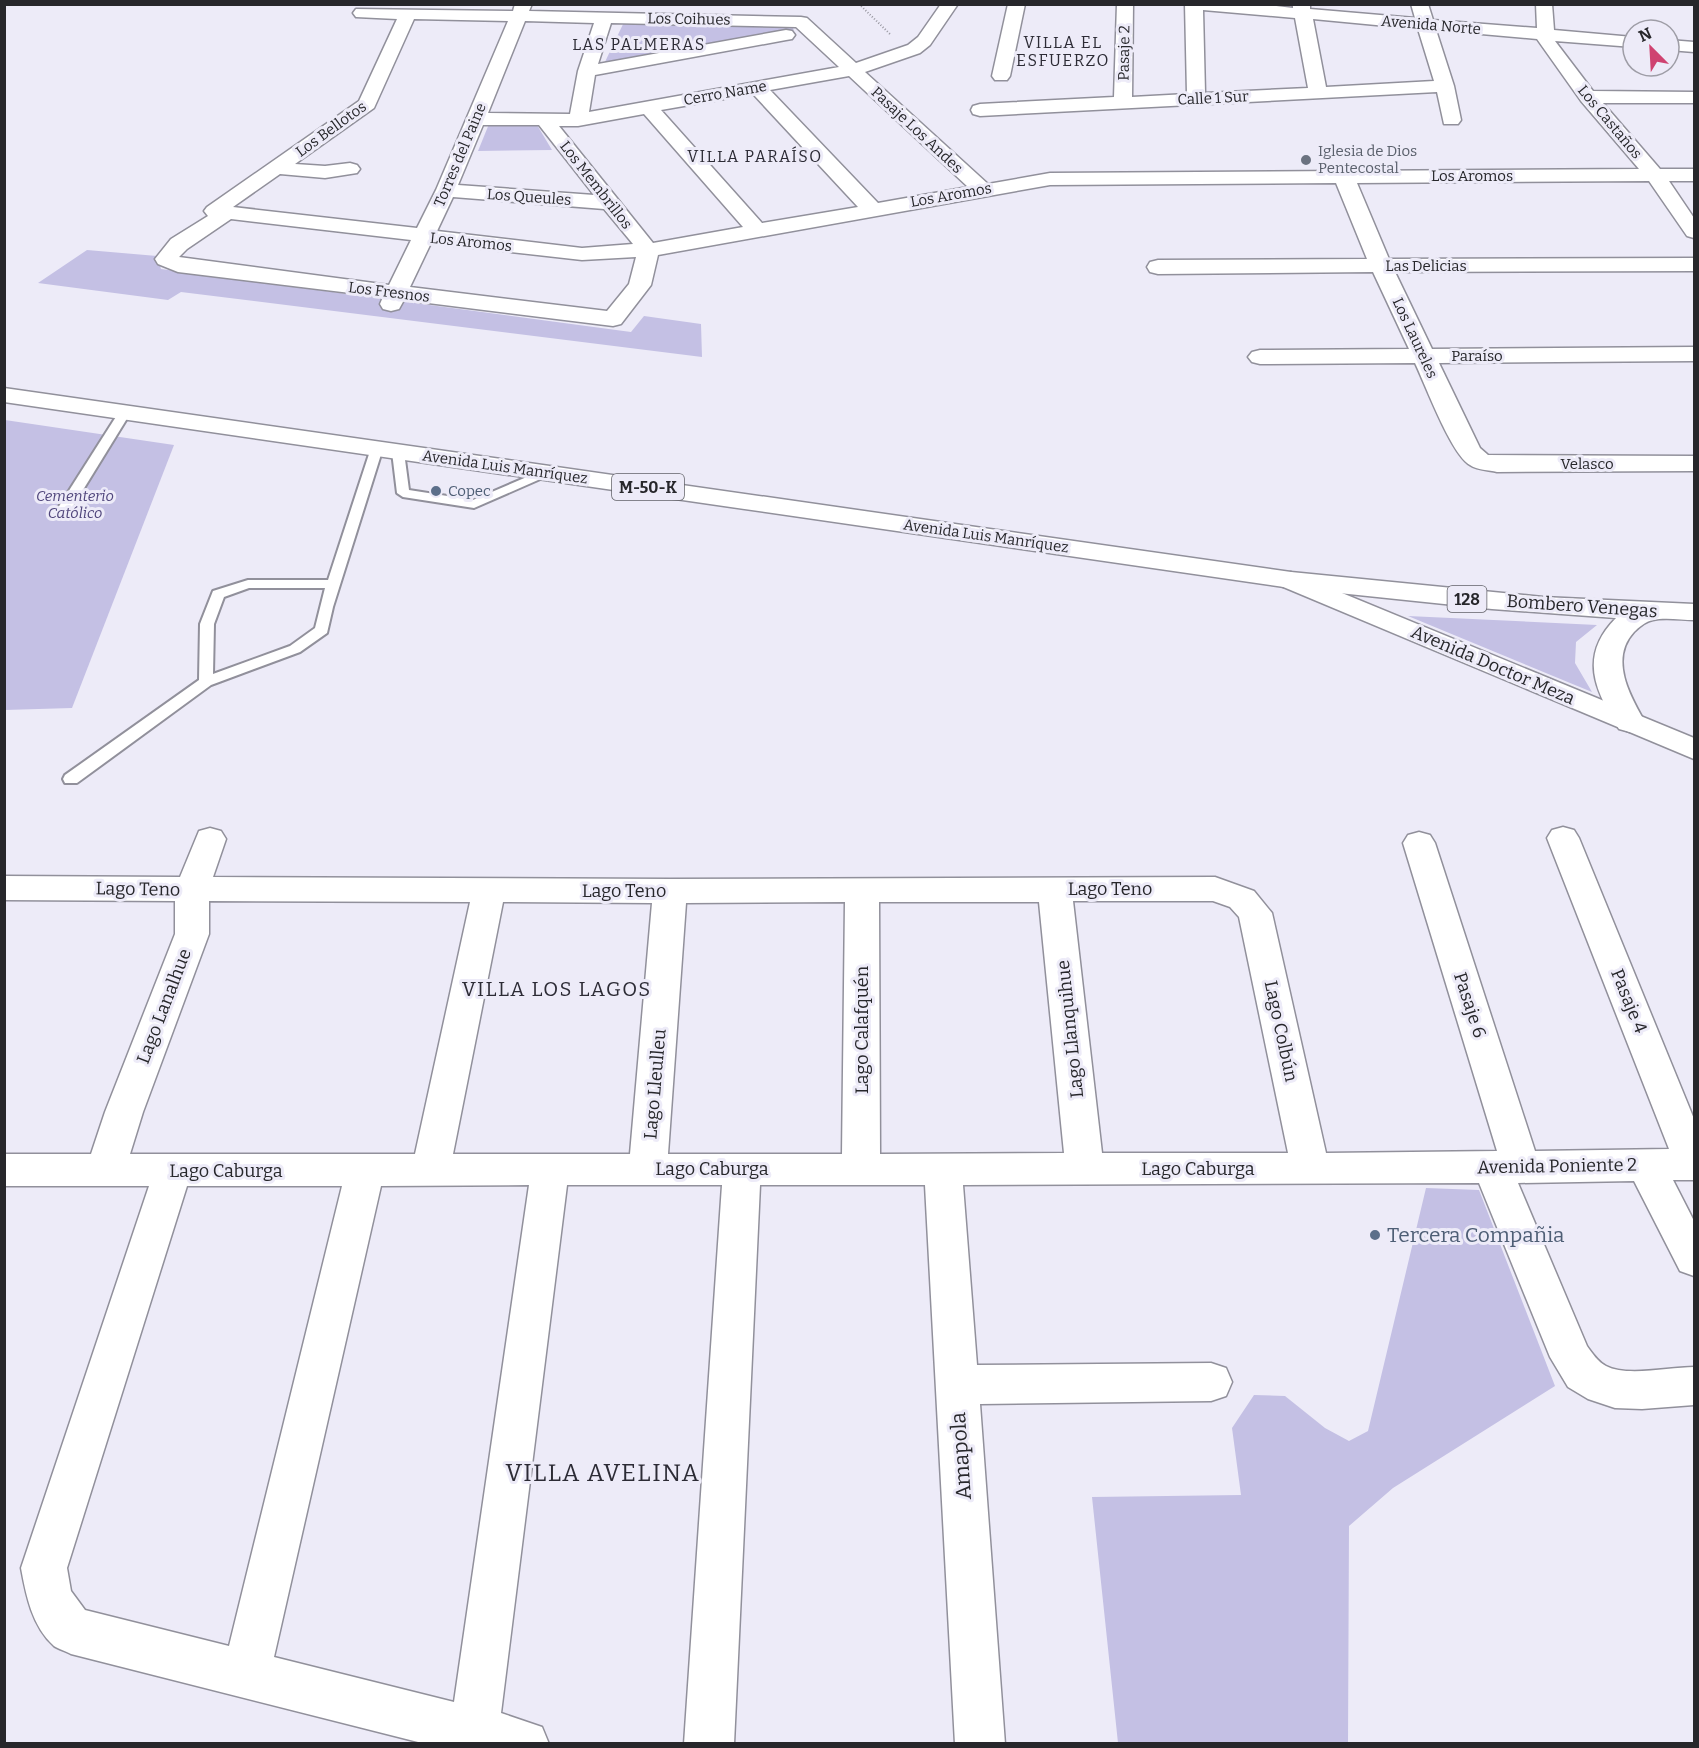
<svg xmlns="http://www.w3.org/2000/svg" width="1699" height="1748" font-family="Bitter,serif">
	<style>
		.green { fill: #c4c0e4 }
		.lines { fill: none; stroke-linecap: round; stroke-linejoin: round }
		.service-casing { stroke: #91909b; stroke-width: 4 }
		.minor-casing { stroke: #91909b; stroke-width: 3 }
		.secondary-casing { stroke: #91909b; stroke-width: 3 }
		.primary-casing { stroke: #91909b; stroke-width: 3 }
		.path { stroke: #9897a0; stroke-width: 2; stroke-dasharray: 1 2; stroke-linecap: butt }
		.service { fill: #fff; fill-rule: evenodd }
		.minor { fill: #fff; fill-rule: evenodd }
		.secondary { fill: #fff; fill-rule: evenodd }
		.primary { fill: #fff; fill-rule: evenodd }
		.worship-dot { fill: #6b7280; stroke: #edebf8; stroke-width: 2 }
		.service-dot { fill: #5c6f8a; stroke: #edebf8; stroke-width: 2 }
		.labels { text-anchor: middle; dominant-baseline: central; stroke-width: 6; stroke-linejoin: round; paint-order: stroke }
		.far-street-label { font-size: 15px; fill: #27272b; stroke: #edebf8 }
		.far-worship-label { font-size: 15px; fill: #5b616d; stroke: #edebf8; text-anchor: start }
		.far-service-label { font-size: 15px; fill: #4e5e75; stroke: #edebf8; text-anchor: start }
		.far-park-label { font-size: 15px; font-style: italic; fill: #50467c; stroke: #edebf8 }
		.far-neighbourhood-label { font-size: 16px; letter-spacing: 1.5px; fill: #2c2b35; stroke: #edebf8 }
		.shield { fill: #edebf8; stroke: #626268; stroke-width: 1.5 }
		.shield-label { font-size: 16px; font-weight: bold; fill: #27272b }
		.street-label { font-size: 18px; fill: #27272b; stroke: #edebf8 }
		.neighbourhood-label { font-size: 20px; letter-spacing: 1.5px; fill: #2c2b35; stroke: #edebf8 }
		.near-service-label { font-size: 21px; fill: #4e5e75; stroke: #edebf8; text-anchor: start }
		.near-street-label { font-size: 21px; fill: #27272b; stroke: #edebf8 }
		.near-neighbourhood-label { font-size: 24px; letter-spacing: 1.5px; fill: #2c2b35; stroke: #edebf8 }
	</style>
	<rect width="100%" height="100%" fill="#edebf8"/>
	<!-- green -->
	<g class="green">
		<path d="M625 20 791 25 794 30 604 64Z"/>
		<path d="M489 124 537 125 552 150 478 151Z"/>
		<path d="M87 250 157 256 161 269 631 332 644 316 701 324 702 357 181 292 168 300 38 283Z"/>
		<path d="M5 420 174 445 72 708 5 710Z"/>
		<path d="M1408 616 1597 625 1576 642 1575 663 1592 692Z"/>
		<path d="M1426 1188 1479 1190 1555 1386 1393 1488 1349 1526 1348 1743H1118L1092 1497 1241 1495 1232 1428 1254 1395 1285 1396 1325 1428 1349 1441 1368 1431Z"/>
	</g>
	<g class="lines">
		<!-- service casing -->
		<g class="service-casing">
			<g id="service">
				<path d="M125 408 131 412 70 511 68 514H58L56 511 119 412Z"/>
				<path d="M377 444 383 448 333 607 327 633 300 652 211 685 77 783H65L63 779 65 775 199 680 200 624 213 591 248 580H328L371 448ZM249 588H325L315 628 290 646 213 674 214 624 224 597Z"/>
				<path d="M398 448 404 452 409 490 473 500 543 470 548 469 554 473 474 508 403 497 397 493 392 452Z"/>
			</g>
		</g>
		<!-- minor casing -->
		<g class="minor-casing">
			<g id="minor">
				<path d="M515 4H532L529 11 801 17 807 18 856 63 908 45 918 37 941 4H958L930 45 920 53 865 72 988 184 1050 173 1639 169 1581 101 1537 39 1436 30 1454 86 1461 120 1458 124H1444L1437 92 980 116 973 114 971 110 973 106 980 104 1114 97 1117 4H1133L1132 97 1187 94 1185 4H1258L1293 8V4H1310V9L1415 18 1411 4H1428L1433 20 1537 28 1536 4H1552L1554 30 1633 37V47L1555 41 1593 91 1694 92V103H1603L1660 169H1694V181H1669L1694 218V238L1687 236 1649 181 1357 183 1389 259 1694 258V271L1395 272 1432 349 1694 347V361L1439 363 1480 448 1488 455 1694 456V471L1497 472C1489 470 1477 470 1470 465 1451 454 1426 386 1415 363L1260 364 1252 362 1248 357 1252 352 1260 350 1409 349 1373 272 1158 274 1150 272 1147 267 1150 262 1158 260 1367 259 1336 183 1050 185 658 255 651 285 621 324 613 326 404 300 399 309 391 311 383 309 380 304 383 297 178 272 158 264 155 259 171 239 208 216 204 211 207 207 359 101 397 19 356 17 353 13 356 9 513 11ZM1203 10 1295 18 1308 88 1205 93ZM414 19 508 21 436 190 417 228 233 207 280 174 325 178 357 173 360 169 357 165 350 163 325 166 295 164 374 108ZM1313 19 1418 29 1434 81 1326 87ZM525 21 594 23 578 71 570 114 488 113ZM611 23 796 27 839 67 589 112 595 75 786 40 792 39 795 35 792 31 786 30 598 64ZM849 76 968 187 878 203 770 90ZM753 94 858 207 762 223 661 110ZM644 114 743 227 653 243 559 126H578ZM483 125H539L594 195 458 185ZM453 197 604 209 633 244 582 248 437 231ZM231 219 411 240 389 285 179 257 187 249ZM431 243 582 260 636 257 629 284 607 311 410 287Z"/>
				<path d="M1008 4H1025L1010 76 1007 80H995L992 76Z"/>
				<path d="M1669 40 1694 42V52L1669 50Z"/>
				<path d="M1563 827 1574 830 1579 838 1694 1119V1180H1673L1694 1221V1276L1680 1271 1634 1181 1518 1183 1587 1346C1592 1353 1598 1362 1606 1366 1626 1377 1671 1367 1694 1367V1405L1642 1409 1615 1408 1588 1399 1568 1387 1550 1357 1479 1183 963 1185 977 1365 1211 1363 1226 1368 1232 1382 1226 1396 1211 1401 980 1404 1005 1744H955L925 1185H760L734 1744H684L722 1185H567L501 1713 542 1727 549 1744H426L71 1654C66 1651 58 1649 54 1646 32 1626 26 1595 21 1568L149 1186H4V1154H91L105 1112 175 934V901L4 900V876L180 877 199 831 210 828 221 831 226 839 213 877 670 879 1215 877 1254 891 1272 913 1326 1153 1497 1151 1403 843 1408 835 1419 832 1430 835 1435 843 1535 1151 1669 1149 1547 838 1552 830ZM209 901 470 902 415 1154H130L143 1112 209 934ZM1073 901H1213L1230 907 1239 917 1288 1153H1102ZM503 902 652 903 630 1154H453ZM845 902 842 1154H668L686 903ZM879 902H1039L1064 1153 880 1154ZM529 1185 454 1702 274 1657 381 1186ZM187 1186H342L229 1646 85 1610 71 1591 67 1568Z"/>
			</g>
		</g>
		<!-- secondary casing -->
		<g class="secondary-casing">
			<path id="secondary" d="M1291 572 1694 738V759L1281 586 1277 580 1281 574Z"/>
		</g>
		<!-- primary casing -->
		<g class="primary-casing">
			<path id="primary" d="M4 388 1291 572 1543 597 1694 604V620C1682 620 1665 617 1653 620 1646 621 1638 628 1634 632 1609 659 1630 696 1645 722L1641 729 1630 732 1619 729C1594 690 1579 655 1616 618L1492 609 1291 588 4 402Z"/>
		</g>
		<!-- path -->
		<path class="path" d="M859 4 891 35"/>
		<!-- service -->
		<use href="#service" class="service"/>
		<!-- minor -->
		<use href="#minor" class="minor"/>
		<!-- secondary -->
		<use href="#secondary" class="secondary"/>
		<!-- primary -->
		<use href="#primary" class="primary"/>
	</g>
	<!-- markers -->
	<circle class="worship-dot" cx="1306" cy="160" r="6"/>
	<g class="service-dot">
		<circle cx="436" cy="491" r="6"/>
		<circle cx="1375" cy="1235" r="6"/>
	</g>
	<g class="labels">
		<!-- far-street labels -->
		<g class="far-street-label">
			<text transform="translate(689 19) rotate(1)">Los Coihues</text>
			<text transform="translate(1431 25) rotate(5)">Avenida Norte</text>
			<text transform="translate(1124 53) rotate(-89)">Pasaje 2</text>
			<text transform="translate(725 93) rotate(-10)">Cerro Name</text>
			<text transform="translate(1213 98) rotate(-3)">Calle 1 Sur</text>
			<text transform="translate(1610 122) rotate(50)">Los Castaños</text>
			<text transform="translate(331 129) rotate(-36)">Los Bellotos</text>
			<text transform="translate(917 130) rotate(43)">Pasaje Los Andes</text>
			<text transform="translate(460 155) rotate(-67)">Torres del Paine</text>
			<text x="1472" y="176">Los Aromos</text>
			<text transform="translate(596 185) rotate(52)">Los Membrillos</text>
			<text transform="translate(951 195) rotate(-10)">Los Aromos</text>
			<text transform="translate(529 197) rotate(4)">Los Queules</text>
			<text transform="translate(471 242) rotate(6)">Los Aromos</text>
			<text x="1426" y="266">Las Delicias</text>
			<text transform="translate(389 292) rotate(7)">Los Fresnos</text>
			<text transform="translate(1415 338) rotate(65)">Los Laureles</text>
			<text x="1477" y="356">Paraíso</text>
			<text x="1587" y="464">Velasco</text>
			<text transform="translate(505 467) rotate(8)">Avenida Luis Manríquez</text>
			<text transform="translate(986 536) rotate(8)">Avenida Luis Manríquez</text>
		</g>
		<!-- far-worship labels -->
		<g class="far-worship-label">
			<text x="1318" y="151">Iglesia de Dios<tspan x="1318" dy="17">Pentecostal</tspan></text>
		</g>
		<!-- far-service labels -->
		<g class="far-service-label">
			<text x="448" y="491">Copec</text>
		</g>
		<!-- far-park labels -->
		<g class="far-park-label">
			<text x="75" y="496">Cementerio<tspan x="75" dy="17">Católico</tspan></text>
		</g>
		<!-- far-neighbourhood labels -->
		<g class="far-neighbourhood-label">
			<text x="1063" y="42">VILLA EL<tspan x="1063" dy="18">ESFUERZO</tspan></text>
			<text x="639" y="44">LAS PALMERAS</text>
			<text x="755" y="156">VILLA PARAÍSO</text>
		</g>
		<!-- shield labels -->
		<g class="shield">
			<rect x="612" y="474" width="72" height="26" rx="4.5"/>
			<rect x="1447.5" y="586" width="39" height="26" rx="4.5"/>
		</g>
		<g class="shield-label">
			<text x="648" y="487">M-50-K</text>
			<text x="1467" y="599">128</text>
		</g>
		<!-- street labels -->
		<g class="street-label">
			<text transform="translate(1582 606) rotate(4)">Bombero Venegas</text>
			<text transform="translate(1493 665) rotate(23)">Avenida Doctor Meza</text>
			<text transform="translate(138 889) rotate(1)">Lago Teno</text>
			<text x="1110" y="889">Lago Teno</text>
			<text x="624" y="891">Lago Teno</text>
			<text transform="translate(1629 1001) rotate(68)">Pasaje 4</text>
			<text transform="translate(1470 1005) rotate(72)">Pasaje 6</text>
			<text transform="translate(164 1006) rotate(-69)">Lago Lanalhue</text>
			<text transform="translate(1070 1029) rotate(-96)">Lago Llanquihue</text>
			<text transform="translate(862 1030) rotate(-90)">Lago Calafquén</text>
			<text transform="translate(1281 1031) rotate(78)">Lago Colbún</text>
			<text transform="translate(655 1084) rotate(-85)">Lago Lleulleu</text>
			<text transform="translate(1557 1166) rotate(-1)">Avenida Poniente 2</text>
			<text x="712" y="1169">Lago Caburga</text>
			<text x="1198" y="1169">Lago Caburga</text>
			<text x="226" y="1171">Lago Caburga</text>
		</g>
		<!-- neighbourhood labels -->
		<g class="neighbourhood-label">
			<text x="557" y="989">VILLA LOS LAGOS</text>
		</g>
		<!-- near-service labels -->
		<g class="near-service-label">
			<text x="1387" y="1235">Tercera Compañia</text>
		</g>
		<!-- near-street labels -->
		<g class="near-street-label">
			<text transform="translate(961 1456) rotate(-94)">Amapola</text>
		</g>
		<!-- near-neighbourhood labels -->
		<g class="near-neighbourhood-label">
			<text x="603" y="1473">VILLA AVELINA</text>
		</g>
	</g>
	<!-- border -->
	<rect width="1699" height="1748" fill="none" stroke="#27272b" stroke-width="12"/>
	<!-- north arrow -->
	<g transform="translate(1651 48) rotate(336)"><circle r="28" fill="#edebf8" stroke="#9e9da6" stroke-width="1.5"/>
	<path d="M0-4.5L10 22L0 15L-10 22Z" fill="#cf4270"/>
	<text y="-9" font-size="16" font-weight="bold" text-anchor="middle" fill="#27272b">N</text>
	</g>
</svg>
